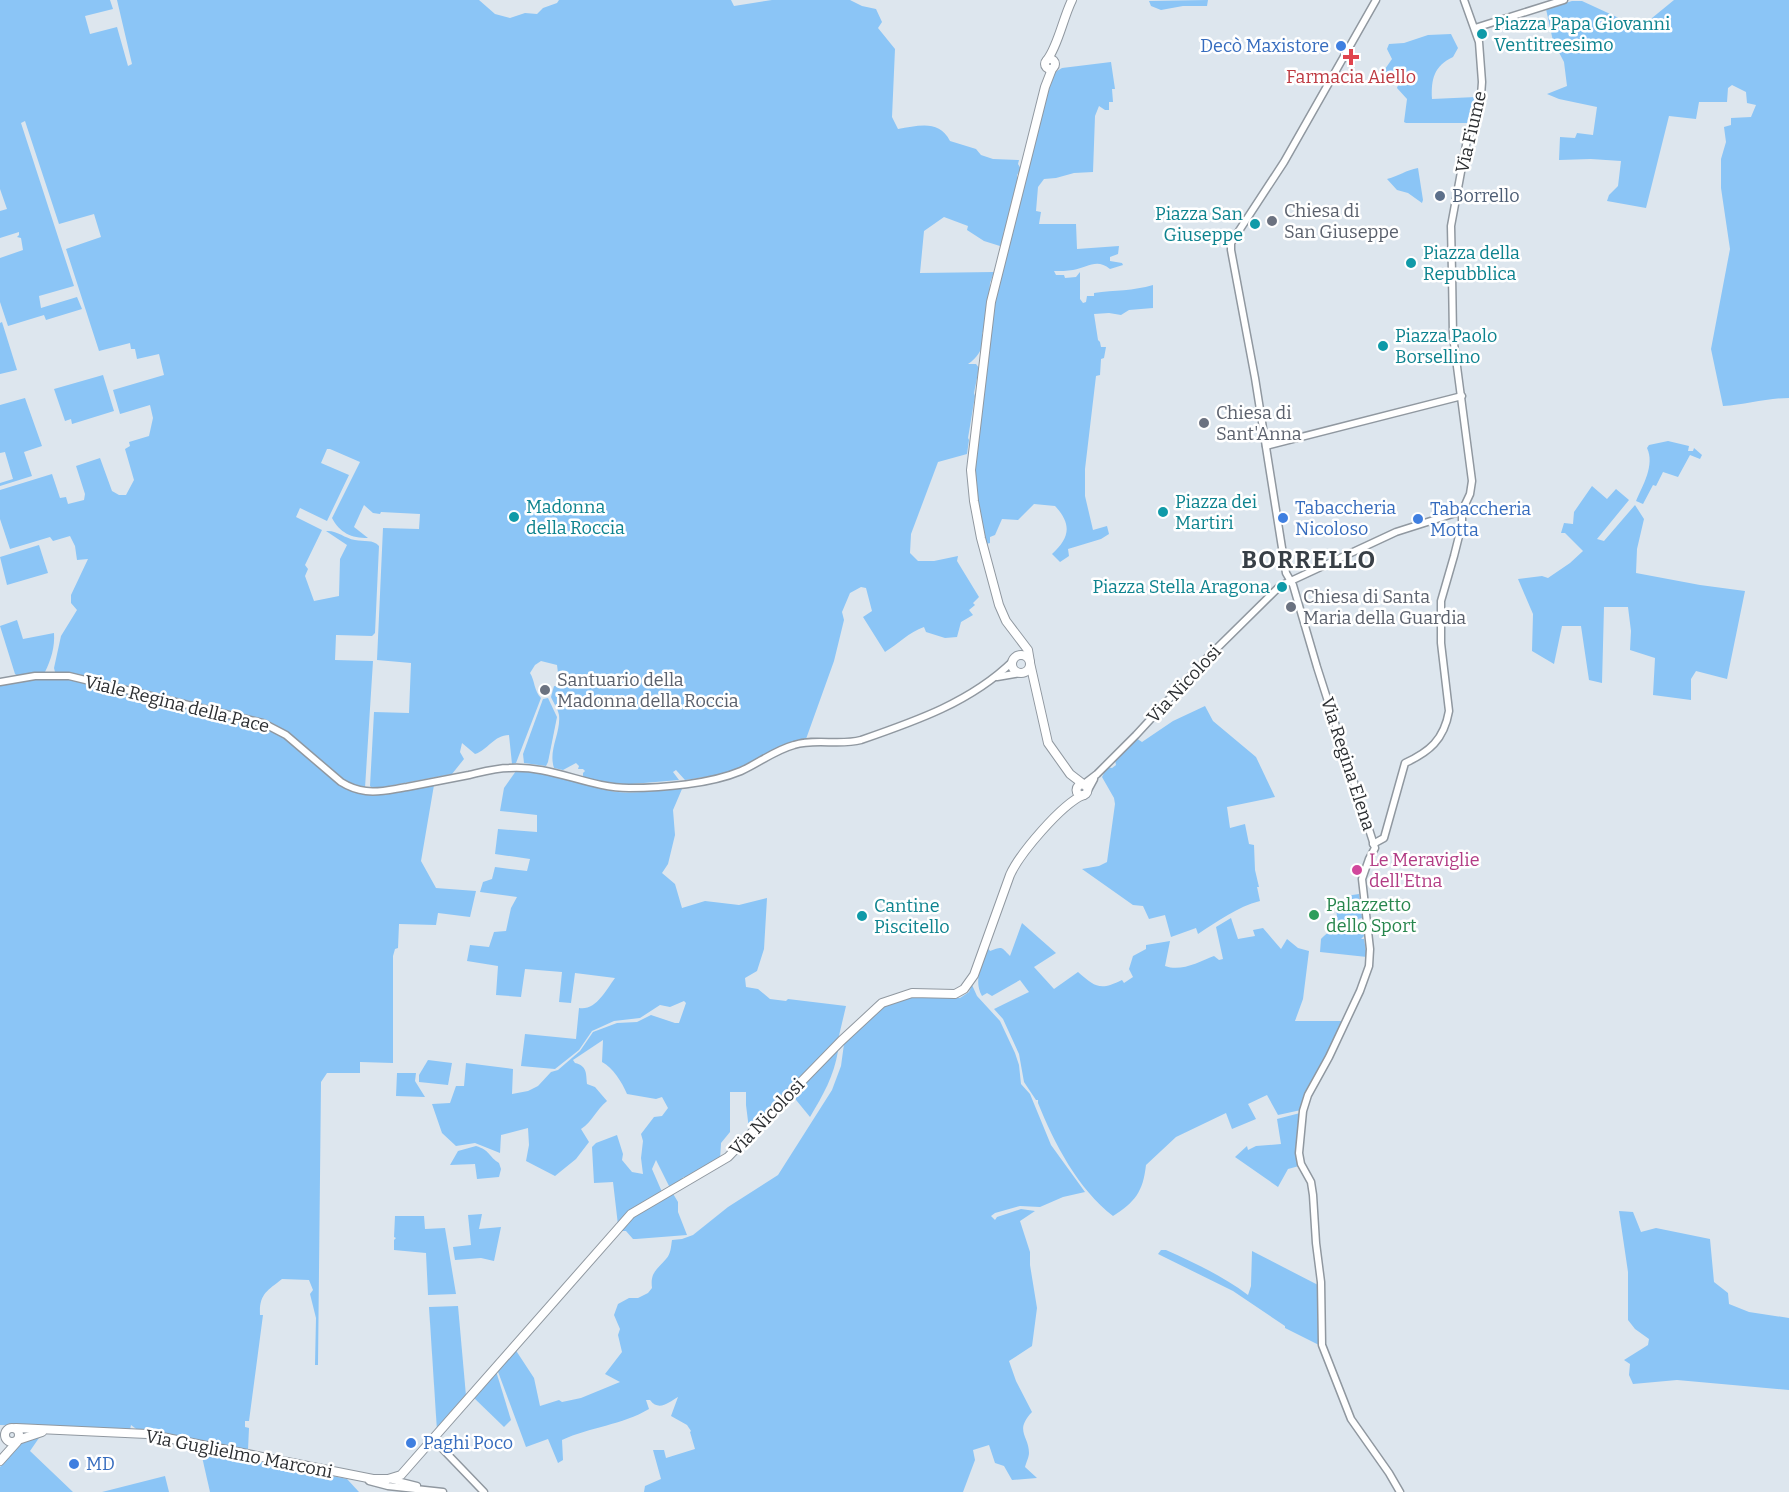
<svg xmlns="http://www.w3.org/2000/svg" width="1789" height="1492" font-family="Bitter,serif">
	<style>
		.green { fill: #8bc5f6 }
		.lines { fill: none; stroke-linecap: round; stroke-linejoin: round }
		.minor-casing { stroke: #9098a0; stroke-width: 9 }
		.major-casing { stroke: #9098a0; stroke-width: 10 }
		.minor { stroke: #fff; stroke-width: 6 }
		.major { stroke: #fff; stroke-width: 8 }
		.culture-dot { fill: #0f9aa8; stroke: #fff; stroke-width: 2 }
		.shop-dot { fill: #3f7fe0; stroke: #fff; stroke-width: 2 }
		.health-dot { fill: #e0444e; stroke: #fff; stroke-width: 2 }
		.service-dot { fill: #5c6f8a; stroke: #fff; stroke-width: 2 }
		.worship-dot { fill: #6b7280; stroke: #fff; stroke-width: 2 }
		.hotel-dot { fill: #d1479c; stroke: #fff; stroke-width: 2 }
		.leisure-dot { fill: #2e9e5b; stroke: #fff; stroke-width: 2 }
		.labels { text-anchor: middle; dominant-baseline: central; stroke-width: 5; stroke-linejoin: round; paint-order: stroke }
		.culture-label { font-size: 18px; fill: #0d838f; stroke: #fff; text-anchor: start }
		.shop-label { font-size: 18px; fill: #366cbe; stroke: #fff; text-anchor: start }
		.health-label { font-size: 18px; fill: #be3a42; stroke: #fff }
		.street-label { font-size: 18px; fill: #2c2f32; stroke: #fff }
		.service-label { font-size: 18px; fill: #4e5e75; stroke: #fff; text-anchor: start }
		.worship-label { font-size: 18px; fill: #5b616d; stroke: #fff; text-anchor: start }
		.hotel-label { font-size: 18px; fill: #b23c85; stroke: #fff; text-anchor: start }
		.leisure-label { font-size: 18px; fill: #27864d; stroke: #fff; text-anchor: start }
		.district-label { font-size: 24px; font-weight: bold; letter-spacing: 1.5px; fill: #383f46; stroke: #fff }
	</style>
	<rect width="100%" height="100%" fill="#dde6ee"/>
	<!-- green -->
	<g class="green">
		<path d="M0 0H110L113 9 85 16 90 34 117 27 128 66 132 64 117 0H479L495 14 510 18 525 13 537 14 543 8 557 3 559 0H731L734 6 772 0H850L862 6 876 9 882 22 878 28 895 49 892 117 898 129C918 126 939 119 950 141L976 149 981 155 993 159 1019 160 1018 164 1021 169 1017 175 1018 182 1007 225 1004 230 1002 245 1000 246 984 241 967 230 968 226 944 217 924 231 920 273 994 272 990 283 989 299 987 300 984 331 982 333C985 346 979 357 968 364H976L979 368 974 393 975 396 968 438 969 440 967 454 938 462 911 534 910 553 918 561H934L958 556 957 561 979 597 973 603 975 605 969 610 973 615 961 622 957 637 945 638 926 632 924 627C909 632 898 644 885 652L863 617 872 611 866 588 861 587 850 593 842 612 844 620 834 661 806 739C781 742 763 758 740 767 723 775 704 777 685 780L676 770 673 772 679 780 620 785 583 778V773L585 771 583 769H578L579 766 576 763 563 770 554 768C548 750 561 733 559 715 558 709 553 702 551 697L554 686 562 687 568 684 563 675 558 673 557 665 541 661 535 665 530 673C535 681 534 691 541 698L516 763 512 764 509 735C494 735 488 750 475 754L462 743 460 752 464 759 452 774 373 789 370 786 374 712 409 713 411 663 377 660 383 528 419 529 420 514 381 512 380 514 373 513 364 505 354 527 368 538C351 538 340 533 332 518L360 462 330 449H327L321 463 349 475 327 521 300 508 296 517 322 530 305 565 308 569 305 576 314 601 339 596 340 559 347 545 326 531C337 530 344 538 355 540 364 542 373 539 379 546L375 633 372 636 336 635 335 660 373 661 365 788C327 783 304 738 270 722L75 674 55 672 54 668 61 636 77 610 71 603V595L88 559 77 560 75 546 70 536 53 541 50 537 10 549 0 519V490L52 474 60 498 66 497 68 504 84 500 85 494 76 466 100 458 112 491 119 495H126L134 480 125 449 130 446 129 442 149 436 153 418 150 405 120 414 113 390 164 375 159 354 137 359 135 349H131L130 343 99 351 66 249 101 237 94 214 59 224 25 121 21 123 74 286 39 296 41 308 77 297 82 309 46 320 44 315 8 326 0 302V258L23 250 21 238 17 237 19 235V232L0 238V211L7 209 0 189Z"/>
		<path d="M1208 0 1207 6H1183L1161 10 1151 6 1149 1Z"/>
		<path d="M1674 0H1789V398C1767 398 1745 405 1723 406L1711 349 1730 249 1721 188V159L1726 142 1724 127 1731 125V118L1751 117 1756 105 1747 103 1746 92 1732 85 1728 88 1727 102H1699L1696 119 1669 116 1646 208 1607 201 1609 195 1618 186 1621 161 1591 159 1559 160 1560 137 1575 138 1577 133 1593 135 1597 107 1559 99 1547 94 1567 86 1564 62 1553 41 1546 9 1572 1H1582L1645 30 1652 18Z"/>
		<path d="M1451 34 1458 48 1453 57C1434 66 1431 79 1432 99L1476 97 1467 123H1406L1404 122 1407 99 1397 88 1402 73 1380 76 1378 73 1385 69 1392 59 1387 49 1389 44 1404 43 1428 35Z"/>
		<path d="M1111 62 1115 89H1112L1113 102H1109V110H1105L1099 106 1095 116 1093 172 1074 173 1056 178 1044 179 1038 187 1036 211 1041 212 1039 224H1076L1077 249 1119 246 1118 254 1110 257V261L1122 263 1123 265 1110 269C1097 258 1088 267 1073 270 1067 271 1060 271 1054 271L1056 275H1064L1065 278 1076 277 1080 272V299L1083 303 1086 302 1087 296H1094V293C1115 290 1133 291 1153 285V308L1129 310 1121 315 1109 313 1094 314 1098 340 1100 342 1101 347H1106L1104 358 1101 359 1100 375 1096 376 1085 469V496L1093 530 1107 526 1109 534 1101 539 1068 549 1069 556 1060 562 1052 554C1070 538 1072 524 1055 506L1034 504 1018 520 1002 519 995 535 990 537V543L986 544 977 501 974 464 981 408H982L983 401 982 400 993 307 1052 74 1062 68Z"/>
		<path d="M1418 168 1423 200 1422 203 1408 193 1397 190 1387 179C1399 176 1406 170 1418 168Z"/>
		<path d="M2 322 17 370 0 374V323Z"/>
		<path d="M103 375 114 411 72 424 71 419 65 421 54 389Z"/>
		<path d="M25 398 42 446 24 452 32 476 0 486V483L13 479 5 452 0 453V405Z"/>
		<path d="M1668 441 1689 446 1688 451H1693L1694 448 1702 455 1700 459 1690 455 1678 477 1663 472 1656 486 1653 485 1643 504 1636 501C1643 485 1655 465 1647 448L1649 445Z"/>
		<path d="M1592 486 1607 499 1616 489 1629 500 1597 539 1604 541 1635 505 1644 519 1637 549 1636 573 1700 585 1745 591 1727 679 1696 671 1691 679V700L1653 695 1655 658 1630 650 1631 631 1628 607H1604L1602 683 1589 680 1581 626H1562L1554 664 1532 651 1533 614 1518 579 1542 576 1548 578 1570 563 1583 551 1565 533H1561L1564 523 1573 524 1574 512Z"/>
		<path d="M39 545 48 573 7 585 0 557Z"/>
		<path d="M17 620 23 639 54 633C55 647 51 660 45 672L18 676 15 674 0 626Z"/>
		<path d="M43 678H67L263 726 284 737 333 780 353 792 374 795 434 785 421 861 436 888 476 891 470 917 438 913 436 925 399 924 398 948 395 949 393 956V1063L360 1062V1073H327L321 1082 318 1365H315L316 1318 310 1294 313 1290 309 1280 282 1279C267 1291 259 1294 260 1315H263L249 1421H245V1427L249 1428 248 1450 139 1431 131 1425 130 1430 0 1425V685Z"/>
		<path d="M548 698 557 717 548 762 546 766 524 763 523 754 543 699Z"/>
		<path d="M1205 706 1213 721 1256 757 1275 797 1227 807 1230 828 1245 824 1249 844 1254 845 1255 870 1259 887H1257L1260 901C1237 907 1218 921 1198 934L1196 928 1171 937 1165 915 1149 919 1143 906 1133 905 1082 869 1099 866 1107 862 1115 804 1114 798 1102 777 1107 767 1112 768 1116 765 1115 760 1136 738 1142 742 1173 721Z"/>
		<path d="M516 771C550 770 579 785 611 791 634 795 658 790 681 788L682 789 673 810 675 835 668 864 662 873 675 884 682 908 705 901 739 905 767 898 764 949 757 971 745 978 746 987 758 989 770 999 786 1001 788 999 846 1006 838 1040 751 1131 749 1129 746 1105V1092H730V1132L721 1143 720 1160 690 1177H683L682 1181 670 1188 656 1160 652 1169 662 1192 618 1225 613 1182 594 1183 592 1147 596 1143 617 1135 623 1154 622 1160 632 1172 643 1174 641 1158 643 1141 641 1134 654 1117 662 1116 668 1108 662 1097 656 1099 627 1094C622 1082 613 1068 602 1062L603 1040 573 1060 575 1063C587 1066 586 1073 587 1084L595 1087 607 1101C595 1111 593 1121 581 1129L589 1142 576 1159 555 1176 526 1161 529 1145 528 1128 501 1135 500 1153 475 1143 456 1146 442 1133 432 1104 450 1103 456 1086H464L466 1063 513 1069 512 1094 528 1091 538 1086 551 1072 558 1070 580 1051 593 1032 617 1023 637 1022 651 1015 675 1023H679L686 1003 684 1001 670 1007 660 1005 640 1018 614 1021 592 1031 579 1050 555 1069 521 1066 525 1034 576 1039 579 1008C596 1011 606 990 615 978L575 973 571 1003 559 1002 562 972 525 969 521 997 496 995 498 966 467 961 470 945 489 947 494 932 506 931 511 908 517 897 480 892 483 882 492 879 495 867 527 871 530 859 495 854 498 829 537 832V815L500 811 504 788Z"/>
		<path d="M1359 894 1362 918 1338 924 1335 901 1346 899V896Z"/>
		<path d="M1231 918 1238 939 1255 936 1253 930 1263 928 1281 949 1287 939 1298 948 1309 951 1303 999 1295 1021H1342L1326 1059 1301 1110 1278 1115 1267 1095 1248 1104 1256 1119 1232 1129 1226 1113 1176 1137 1146 1165C1143 1192 1135 1202 1113 1216 1078 1189 1054 1143 1038 1103V1100H1036L1024 1082 1019 1054 1003 1019 994 1009 1029 992 1020 980 992 996 987 993 982 996C973 980 982 964 988 948L990 951C1003 946 1001 947 1010 956L1022 923 1056 953 1034 967 1054 989 1078 972C1095 987 1100 991 1122 980L1124 983 1133 977 1129 969 1133 956 1146 949V945L1170 941 1165 966C1181 972 1199 962 1214 956L1219 960 1223 959 1216 927Z"/>
		<path d="M1362 924 1364 936 1361 939H1364L1367 957 1320 952 1321 939C1333 926 1345 926 1362 924Z"/>
		<path d="M972 985 977 996 1000 1021 1015 1053 1019 1065 1021 1084 1030 1094 1051 1145 1085 1192 1063 1197 1040 1207 1020 1206 995 1213 991 1216 995 1220 997 1217 1021 1209 1035 1211 1020 1221 1030 1252V1265L1037 1308 1032 1346 1009 1361 1016 1381 1032 1412C1014 1431 1029 1436 1029 1453 1029 1457 1026 1463 1025 1467L1037 1478 1012 1480 1004 1466 995 1463 989 1445 973 1450 975 1460 963 1492H644L645 1486 661 1479 653 1450H664L666 1458 695 1449 690 1432 691 1431 687 1425 671 1416 678 1397C669 1402 659 1412 650 1400H646L649 1409C622 1425 590 1427 562 1440L563 1460 558 1463 548 1439 526 1447 497 1369 515 1349 534 1378 540 1406 559 1400 562 1402 581 1398 620 1382 605 1374 622 1352 618 1335 620 1329 614 1315 618 1304 629 1298H638L648 1293 652 1288C650 1272 657 1270 666 1259 671 1254 671 1246 672 1240L682 1239 693 1235 728 1207 778 1175 832 1090 841 1066 844 1044 880 1008 905 998 916 997 960 998 969 992Z"/>
		<path d="M836 1049 838 1051C834 1076 823 1095 810 1117L792 1095Z"/>
		<path d="M428 1060 452 1063 448 1085 419 1082V1075Z"/>
		<path d="M397 1073H416L415 1081 425 1097 396 1096Z"/>
		<path d="M1300 1113 1297 1144 1299 1166 1288 1169 1278 1187 1235 1157 1247 1146 1248 1150 1256 1146 1281 1144 1277 1119Z"/>
		<path d="M476 1146C490 1150 489 1157 499 1163L501 1169 499 1177 477 1179 475 1164 450 1165 458 1151Z"/>
		<path d="M672 1192 678 1202V1212L687 1235 636 1239H633L626 1231H618L633 1215Z"/>
		<path d="M1619 1211 1633 1212 1641 1232 1656 1228 1710 1239 1714 1282 1728 1293 1729 1304 1749 1312 1789 1318V1390L1677 1380 1633 1384 1629 1375 1630 1364 1624 1360 1648 1345 1649 1339 1635 1329 1628 1320V1272Z"/>
		<path d="M482 1214 479 1229 501 1227 494 1261 481 1258 455 1260 453 1247 471 1245 468 1215Z"/>
		<path d="M395 1216H424L425 1229 445 1228 456 1294 428 1295 426 1253 394 1250V1240L396 1238 394 1237Z"/>
		<path d="M1161 1250H1166C1195 1263 1223 1276 1248 1295L1251 1286 1252 1251 1318 1285 1319 1345 1285 1328V1326L1233 1291 1158 1254Z"/>
		<path d="M458 1306 466 1396 437 1431 429 1307Z"/>
		<path d="M496 1371 511 1420 504 1427 473 1397Z"/>
		<path d="M41 1435 30 1451 73 1492H0V1467L25 1440Z"/>
		<path d="M200 1448 347 1479 359 1492H210Z"/>
		<path d="M165 1476 169 1492H102Z"/>
	</g>
	<g class="lines">
		<!-- minor casing -->
		<g class="minor-casing">
			<g id="minor">
				<path d="M1376 0 1284 162 1231 243V250L1255 378 1286 573 1293 585 1317 667 1375 848 1369 859 1362 879 1370 949 1369 966 1360 991 1329 1057 1308 1095 1303 1111 1299 1153 1301 1164 1311 1182 1313 1195 1316 1243 1321 1282 1322 1345 1351 1419 1389 1473 1400 1492"/>
				<path d="M1475 28 1564 0"/>
				<path d="M1266 446 1462 396"/>
				<path d="M997 677 1020 673"/>
				<path d="M0 682 35 676H69L263 723 286 735 341 782C349 787 357 790 366 791 380 793 393 789 407 787 427 783 448 779 469 775 482 772 496 768 509 768 552 765 588 788 629 788 663 788 710 784 741 771 759 763 775 750 794 745 816 738 839 746 861 740 916 721 971 702 1013 661"/>
				<path d="M1084 784 1097 774 1136 735 1206 659 1280 586 1396 532 1462 511"/>
				<path d="M1088 790 1094 779"/>
				<path d="M1373 844 1384 838 1405 763C1429 752 1444 740 1449 711L1441 643V601L1454 556 1462 524V511L1470 494 1472 481 1453 336 1452 273 1451 226 1466 145 1481 96 1482 82 1479 42 1464 0"/>
				<path d="M433 1439 484 1492"/>
				<path d="M389 1479 417 1486"/>
				<path d="M369 1481 388 1486 443 1492"/>
			</g>
		</g>
		<!-- major casing -->
		<g class="major-casing">
			<g id="major">
				<circle cx="1050" cy="64" r="5"/>
				<path d="M1047 60C1058 46 1063 18 1072 0"/>
				<circle cx="1021" cy="664" r="9"/>
				<path d="M1030 662 1028 650 1006 621 999 605 981 538 974 501 971 470 991 302 1045 87 1052 69"/>
				<path d="M1030 663 1048 743 1070 774 1083 784"/>
				<circle cx="1082" cy="790" r="5.5"/>
				<circle cx="12" cy="1435" r="7"/>
				<path d="M16 1428 147 1434 373 1479H388L401 1475 631 1214 728 1157 841 1041 882 1003 912 993 955 994 964 989 974 975 1010 875C1020 853 1061 805 1083 795"/>
				<path d="M18 1440 42 1432"/>
				<path d="M0 1461 17 1442"/>
			</g>
		</g>
		<!-- minor -->
		<use href="#minor" class="minor"/>
		<!-- major -->
		<use href="#major" class="major"/>
	</g>
	<!-- markers -->
	<g class="culture-dot">
		<circle cx="1482" cy="34" r="6"/>
		<circle cx="1255" cy="224" r="6"/>
		<circle cx="1411" cy="263" r="6"/>
		<circle cx="1383" cy="346" r="6"/>
		<circle cx="1163" cy="512" r="6"/>
		<circle cx="514" cy="517" r="6"/>
		<circle cx="1282" cy="587" r="6"/>
		<circle cx="862" cy="916" r="6"/>
	</g>
	<g class="shop-dot">
		<circle cx="1341" cy="46" r="6"/>
		<circle cx="1283" cy="518" r="6"/>
		<circle cx="1418" cy="519" r="6"/>
		<circle cx="411" cy="1443" r="6"/>
		<circle cx="74" cy="1464" r="6"/>
	</g>
	<path class="health-dot" d="M1348 48h6v6h6v6h-6v6h-6v-6h-6v-6h6z"/>
	<circle class="service-dot" cx="1440" cy="196" r="6"/>
	<g class="worship-dot">
		<circle cx="1272" cy="221" r="6"/>
		<circle cx="1204" cy="423" r="6"/>
		<circle cx="1291" cy="607" r="6"/>
		<circle cx="545" cy="690" r="6"/>
	</g>
	<circle class="hotel-dot" cx="1357" cy="870" r="6"/>
	<circle class="leisure-dot" cx="1314" cy="915" r="6"/>
	<g class="labels">
		<!-- culture labels -->
		<g class="culture-label">
			<text x="1494" y="24">Piazza Papa Giovanni<tspan x="1494" dy="21">Ventitreesimo</tspan></text>
			<text x="1243" y="214" text-anchor="end">Piazza San<tspan x="1243" dy="21">Giuseppe</tspan></text>
			<text x="1423" y="253">Piazza della<tspan x="1423" dy="21">Repubblica</tspan></text>
			<text x="1395" y="336">Piazza Paolo<tspan x="1395" dy="21">Borsellino</tspan></text>
			<text x="1175" y="502">Piazza dei<tspan x="1175" dy="21">Martiri</tspan></text>
			<text x="526" y="507">Madonna<tspan x="526" dy="21">della Roccia</tspan></text>
			<text x="1270" y="587" text-anchor="end">Piazza Stella Aragona</text>
			<text x="874" y="906">Cantine<tspan x="874" dy="21">Piscitello</tspan></text>
		</g>
		<!-- shop labels -->
		<g class="shop-label">
			<text x="1329" y="46" text-anchor="end">Decò Maxistore</text>
			<text x="1295" y="508">Tabaccheria<tspan x="1295" dy="21">Nicoloso</tspan></text>
			<text x="1430" y="509">Tabaccheria<tspan x="1430" dy="21">Motta</tspan></text>
			<text x="423" y="1443">Paghi Poco</text>
			<text x="86" y="1464">MD</text>
		</g>
		<!-- health labels -->
		<g class="health-label">
			<text x="1351" y="77">Farmacia Aiello</text>
		</g>
		<!-- street labels -->
		<g class="street-label">
			<text transform="translate(1471 132) rotate(-77)">Via Fiume</text>
			<text transform="translate(1184 684) rotate(-47)">Via Nicolosi</text>
			<text transform="translate(177 704) rotate(14)">Viale Regina della Pace</text>
			<text transform="translate(1348 764) rotate(72)">Via Regina Elena</text>
			<text transform="translate(767 1117) rotate(-46)">Via Nicolosi</text>
			<text transform="translate(239 1454) rotate(11)">Via Guglielmo Marconi</text>
		</g>
		<!-- service labels -->
		<g class="service-label">
			<text x="1452" y="196">Borrello</text>
		</g>
		<!-- worship labels -->
		<g class="worship-label">
			<text x="1284" y="211">Chiesa di<tspan x="1284" dy="21">San Giuseppe</tspan></text>
			<text x="1216" y="413">Chiesa di<tspan x="1216" dy="21">Sant'Anna</tspan></text>
			<text x="1303" y="597">Chiesa di Santa<tspan x="1303" dy="21">Maria della Guardia</tspan></text>
			<text x="557" y="680">Santuario della<tspan x="557" dy="21">Madonna della Roccia</tspan></text>
		</g>
		<!-- hotel labels -->
		<g class="hotel-label">
			<text x="1369" y="860">Le Meraviglie<tspan x="1369" dy="21">dell'Etna</tspan></text>
		</g>
		<!-- leisure labels -->
		<g class="leisure-label">
			<text x="1326" y="905">Palazzetto<tspan x="1326" dy="21">dello Sport</tspan></text>
		</g>
		<!-- district labels -->
		<g class="district-label">
			<text x="1309" y="560">BORRELLO</text>
		</g>
	</g>
</svg>
